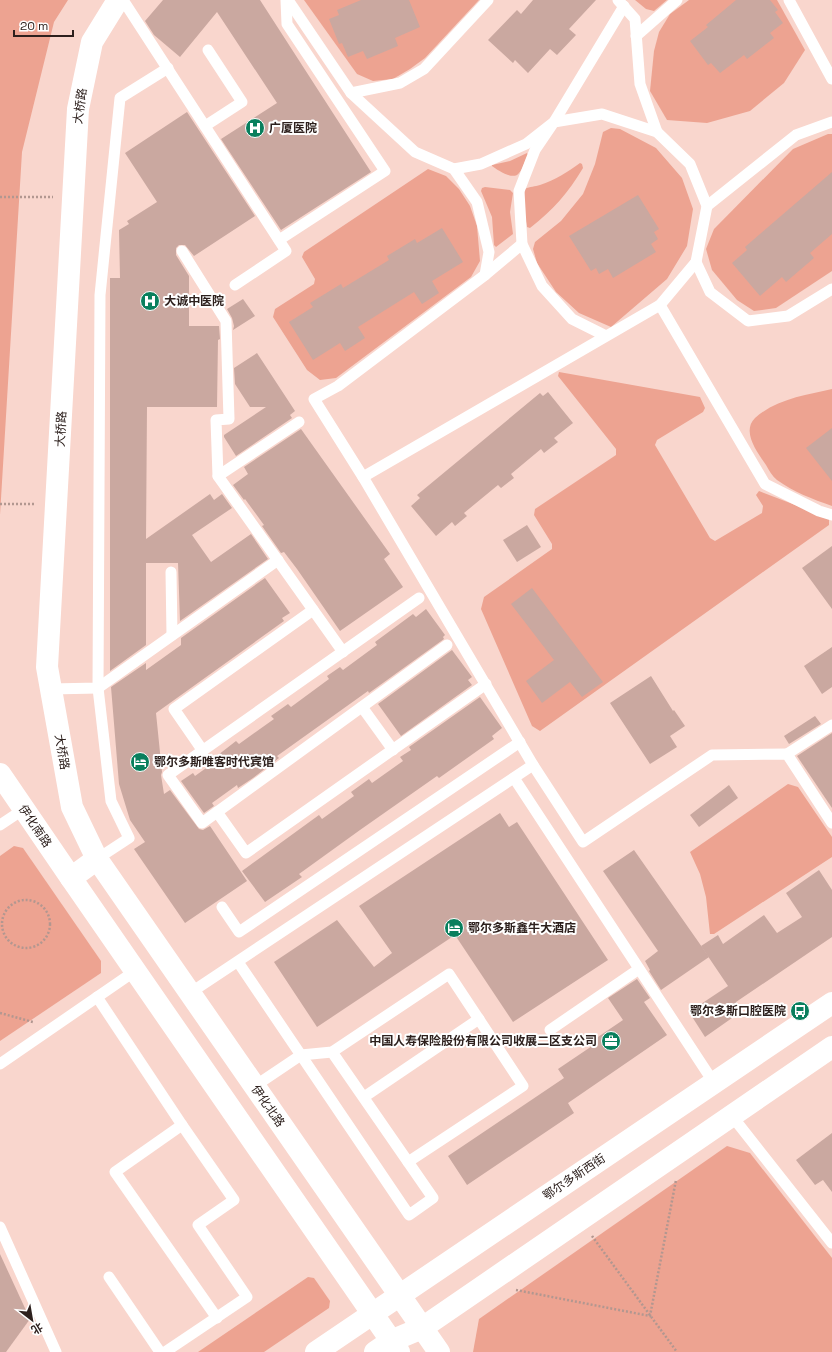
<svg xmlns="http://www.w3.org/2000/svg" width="832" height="1352" font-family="'Space Grotesk','Noto Sans SC',sans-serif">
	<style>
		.green { fill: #eda391 }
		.building { fill: #caa8a0 }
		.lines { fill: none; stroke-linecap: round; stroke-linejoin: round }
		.path { stroke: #b29790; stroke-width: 2.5; stroke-dasharray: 2 2; stroke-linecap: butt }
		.service { stroke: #fff; stroke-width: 11 }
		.tertiary { stroke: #fff; stroke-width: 22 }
		.secondary { stroke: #fff; stroke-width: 22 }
		.primary { stroke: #fff; stroke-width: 22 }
		.labels { text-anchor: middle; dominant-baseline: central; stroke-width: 4; stroke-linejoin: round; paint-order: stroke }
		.street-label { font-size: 12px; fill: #2d201d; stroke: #fff }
		.poi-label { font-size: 12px; font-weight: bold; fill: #2d201d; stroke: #fff; text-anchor: start }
	</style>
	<rect width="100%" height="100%" fill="#f9d6cd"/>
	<!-- green -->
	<g class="green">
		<path d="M0 0H68L54 22 22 152 0 515Z"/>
		<path d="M304 0H479L425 58 410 69 393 79 373 81 357 74Z"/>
		<path d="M635 0H667L654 11 646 9Z"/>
		<path d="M689 0H777L805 50 784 83 750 111 707 123 667 120 650 91 654 51 659 32 670 14Z"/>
		<path d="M611 128 620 129 656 148 682 178 693 209 687 246 667 279 611 327 579 313 556 292 537 263 533 249 535 242 561 221 583 194 595 164 603 132Z"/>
		<path d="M828 134H832V271L776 308 754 311 737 300 712 270 706 249 714 229 793 149Z"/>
		<path d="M527 153 528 155C525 160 523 169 519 173 514 181 497 170 492 166V165L510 161Z"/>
		<path d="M580 163 582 164 583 168C568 193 553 210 530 228L527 227C525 214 522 202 525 189 530 186 535 187 540 185 555 180 568 172 580 163Z"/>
		<path d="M428 169 446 176 459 189 470 206 477 226 480 261 471 277 336 378 320 380 307 370 273 317 275 309 314 284 315 279 302 257 304 252Z"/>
		<path d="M485 187 510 190 513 193 510 212 513 234 496 247 494 245 492 217 481 191 482 188Z"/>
		<path d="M559 372 700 397 705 408 703 412 657 440 655 445 710 538 715 541 762 513 763 506 756 495 759 491 829 518V525L540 731 532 726 481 609 484 597 552 549V544L534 515 535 509 616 455V449L558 376Z"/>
		<path d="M832 389V506C812 499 794 492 777 480 772 476 769 470 766 465 758 453 741 432 755 418 776 399 806 395 832 389Z"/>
		<path d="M788 784 798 787 832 837V857L714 934H710L706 897 700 874 690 852Z"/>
		<path d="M14 846 23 848 101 961V973L0 1041V856Z"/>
		<path d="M727 1146 750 1153 832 1258V1352H473L479 1319Z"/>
		<path d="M308 1277 314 1278 330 1301 329 1308 264 1352H198Z"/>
	</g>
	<!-- building -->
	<g class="building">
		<path d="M163 0H260L371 172 281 230 221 139 277 103 217 12 180 57 154 35 145 21Z"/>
		<path d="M361 0H409L420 27 395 38 398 46 367 59 363 51 348 57 342 43 339 44 329 19 339 15 337 10Z"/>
		<path d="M533 0H596L569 29 576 35 557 55 550 49 528 73 515 60 513 63 488 40 517 10 521 14Z"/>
		<path d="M736 0H770L778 10 775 12 783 23 770 33 774 38 747 59 744 55 720 73 711 63 708 65 690 41 708 27 706 25Z"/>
		<path d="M187 112 255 216 194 256 185 245H179L176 248V255L189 276V326H219L220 339 218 340 217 407H147L146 539 210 494 214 500 222 494 232 508 192 535 211 562 251 534 268 559 180 621 178 563H146V645L110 671V278H120L119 230 129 224 127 221 157 202 125 153Z"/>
		<path d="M832 172V234L810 253 814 258 786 282 782 277 760 296 732 263 747 250 745 247Z"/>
		<path d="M638 195 659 229 654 232 658 239 651 244 656 252 613 278 608 269 599 274 596 268 591 271 569 236Z"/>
		<path d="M442 228 463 262 432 281 439 293 422 304 414 292 358 327 365 338 345 351 340 343 313 360 289 322 313 307 310 303 341 284 343 288 389 260 387 256 415 239 417 243Z"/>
		<path d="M243 299 255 316 233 330 234 326 232 318 227 309Z"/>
		<path d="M257 353 295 411 290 415 292 418 236 456 224 437V435L266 407H250L235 384 234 368Z"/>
		<path d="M548 392 573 423 554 438 558 442 544 453 541 449 511 474 514 478 501 488 498 485 464 513 467 516 455 526 452 522 436 536 411 506 420 498 417 495 540 393 543 396Z"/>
		<path d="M832 428V481L806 448Z"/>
		<path d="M301 429 390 554 384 559 403 587 340 631 297 569 284 552 281 553 262 526 264 525 245 499 244 500 233 485 248 474 244 467Z"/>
		<path d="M527 525 541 547 517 562 503 540Z"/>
		<path d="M832 546V609L802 568Z"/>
		<path d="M265 578 290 613 282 618 284 621 156 713 162 772 161 775 164 794 170 790 199 829 203 830 210 826 247 881 185 923 134 849 145 842 130 820 119 784 111 687 146 663V670L181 645V638Z"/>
		<path d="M532 588 603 682 582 697 570 682 542 703 526 681 554 660 511 604Z"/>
		<path d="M426 609 445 635 443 637 444 639 369 693 368 691 277 756 279 758 253 778 238 788 237 785 212 803 214 806 204 813 181 781 193 773 195 776 220 758 218 755 236 741 239 744 274 719 271 716 288 704 291 707 329 679 327 676 340 667 343 670 377 645 375 642 413 614 416 617Z"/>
		<path d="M832 647V687L822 694 804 666Z"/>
		<path d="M452 650 472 677 468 680 472 685 401 736 378 704Z"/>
		<path d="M651 676 673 711 674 710 685 726 670 736 677 747 650 764 610 703Z"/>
		<path d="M480 697 502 728 492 736 494 739 439 778 437 776 360 830 299 874 302 877 265 902 242 871 319 815 322 819 354 796 351 792 369 779 372 783 403 761 400 757 411 750 409 747Z"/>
		<path d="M815 716 821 724 789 744 784 736Z"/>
		<path d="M832 733V808L797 756Z"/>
		<path d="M729 785 738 798 699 827 690 815Z"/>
		<path d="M500 813 509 827 517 822 608 960 513 1022 455 935 317 1027 274 962 337 920 374 967 392 953 359 906Z"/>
		<path d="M634 850 709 957 661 990 649 971 650 970 645 961 658 951 603 871Z"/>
		<path d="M819 870 832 890V937L736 1002 742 1011 705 1037 689 1012 728 986 701 946 718 935 723 944 764 915 777 933 802 917 786 893Z"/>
		<path d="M637 979 650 998 644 1002 667 1035 568 1103 574 1113 467 1185 448 1156 564 1078 558 1069 595 1044 592 1041 623 1020 608 998Z"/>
		<path d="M832 1133V1192L823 1180 815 1185 796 1160Z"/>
		<path d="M0 1254 30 1319 6 1352H0Z"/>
	</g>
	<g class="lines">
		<!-- path -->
		<g class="path">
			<path d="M0 197H53"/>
			<path d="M0 504H35"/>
			<circle cx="26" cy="924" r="24"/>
			<path d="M0 1013 33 1022"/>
			<path d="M592 1236 677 1352"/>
			<path d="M516 1290 650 1316 676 1180"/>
		</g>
		<!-- service -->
		<g class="service">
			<path d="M123 0 286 251 235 285"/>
			<path d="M288 0 351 93 415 152 454 169 477 202 489 252 485 275"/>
			<path d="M618 0 635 19 640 84 657 132"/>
			<path d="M789 0 832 79"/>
			<path d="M636 36 677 0"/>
			<path d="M351 93 400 83 424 69 488 0"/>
			<path d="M205 126 242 102 208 50"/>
			<path d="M454 169 481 164 526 144 554 122 624 6"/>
			<path d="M707 206 796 135 832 122"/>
			<path d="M279 240 385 171 287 24 286 0"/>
			<path d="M522 244 485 275 338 386 314 399 363 477 533 765 583 842 712 755 787 754 832 823"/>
			<path d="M182 251 226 321 229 419 216 420 218 476 343 652"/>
			<path d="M696 262 710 292 748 321 788 316 832 289"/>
			<path d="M660 305 765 484 819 511 832 515"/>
			<path d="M218 476 299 422"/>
			<path d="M363 477 660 305 696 262 707 206 690 164 657 132 602 114 554 122 535 150 519 191 522 244 542 286 572 319 606 336"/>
			<path d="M171 572 172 635"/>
			<path d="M419 598 168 775 202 823 447 645"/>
			<path d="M51 689 98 688 278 560"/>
			<path d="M362 707 393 750"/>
			<path d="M203 751 174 709 313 610"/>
			<path d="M787 754 832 725"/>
			<path d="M514 778 714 1083"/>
			<path d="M217 812 246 853 486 684"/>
			<path d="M0 825 24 809"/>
			<path d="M97 859 129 838 111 801 98 688 100 295 120 98 168 68"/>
			<path d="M222 907 239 932 520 742"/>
			<path d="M238 962 409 1215 433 1198 332 1052"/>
			<path d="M190 993 533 765"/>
			<path d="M97 997 182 1125 234 1200 198 1225 247 1297 165 1352"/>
			<path d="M550 1030 639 969"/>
			<path d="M0 1064 135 971"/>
			<path d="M255 1086 301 1055 332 1052 449 974 523 1086 408 1162"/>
			<path d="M364 1097 479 1019"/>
			<path d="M732 1116 832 1243"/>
			<path d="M182 1125 115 1172 217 1318"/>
			<path d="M0 1227 56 1352"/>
			<path d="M109 1277 160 1352"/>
		</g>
		<!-- tertiary -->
		<g class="tertiary">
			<path d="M97 859 439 1352"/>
			<path d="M71 878 399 1352"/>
		</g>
		<!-- secondary -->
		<path class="secondary" d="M0 774 71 878 97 859 72 807 47 667 78 109 92 42 118 0"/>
		<!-- primary -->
		<g class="primary">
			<path d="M316 1352 832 1003"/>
			<path d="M375 1352 391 1341 422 1328 832 1047"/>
		</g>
	</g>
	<!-- icons -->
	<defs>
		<g id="hospital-disc" transform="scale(1)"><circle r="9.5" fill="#097f5d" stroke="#fff"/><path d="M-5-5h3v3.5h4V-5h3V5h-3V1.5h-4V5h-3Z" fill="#fff"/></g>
		<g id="hotel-disc" transform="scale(1)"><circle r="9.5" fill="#097f5d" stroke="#fff"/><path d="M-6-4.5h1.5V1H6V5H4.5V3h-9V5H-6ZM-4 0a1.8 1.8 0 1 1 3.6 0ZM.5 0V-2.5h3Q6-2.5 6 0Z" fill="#fff"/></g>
		<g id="bus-disc" transform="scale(1)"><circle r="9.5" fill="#097f5d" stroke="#fff"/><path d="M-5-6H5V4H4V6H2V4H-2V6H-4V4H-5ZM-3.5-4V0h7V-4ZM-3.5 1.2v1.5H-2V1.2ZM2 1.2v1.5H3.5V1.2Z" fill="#fff"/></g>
		<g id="office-disc" transform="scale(1)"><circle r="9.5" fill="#097f5d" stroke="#fff"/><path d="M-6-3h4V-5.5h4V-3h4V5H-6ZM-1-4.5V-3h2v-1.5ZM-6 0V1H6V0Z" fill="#fff"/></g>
	</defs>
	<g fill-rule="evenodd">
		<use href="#hospital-disc" x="255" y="128"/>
		<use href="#hospital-disc" x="150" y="301"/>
		<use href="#hotel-disc" x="140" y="762"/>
		<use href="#hotel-disc" x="454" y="928"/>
		<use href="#bus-disc" x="800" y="1011"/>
		<use href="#office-disc" x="611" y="1041"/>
	</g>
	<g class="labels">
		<!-- street labels -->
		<g class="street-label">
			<text transform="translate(80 106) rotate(-82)">大桥路</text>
			<text transform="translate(61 429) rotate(-87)">大桥路</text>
			<text transform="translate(62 752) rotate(80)">大桥路</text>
			<text transform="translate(35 826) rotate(56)">伊化南路</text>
			<text transform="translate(268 1106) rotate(55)">伊化北路</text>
			<text transform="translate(574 1177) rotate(-34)">鄂尔多斯西街</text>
		</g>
		<!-- poi labels -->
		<g class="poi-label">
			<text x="269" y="128">广厦医院</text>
			<text x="164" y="301">大诚中医院</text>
			<text x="154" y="762">鄂尔多斯唯客时代宾馆</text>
			<text x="468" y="928">鄂尔多斯鑫牛大酒店</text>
			<text x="786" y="1011" text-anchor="end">鄂尔多斯口腔医院</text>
			<text x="597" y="1041" text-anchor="end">中国人寿保险股份有限公司收展二区支公司</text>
		</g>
	</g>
	<!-- north arrow -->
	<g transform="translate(32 1320) rotate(149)" stroke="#ffffff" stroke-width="3" paint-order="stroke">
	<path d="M0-3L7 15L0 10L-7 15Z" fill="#2d201d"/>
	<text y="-6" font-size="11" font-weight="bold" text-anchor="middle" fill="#2d201d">北</text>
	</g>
	<!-- scale -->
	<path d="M14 30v6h59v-6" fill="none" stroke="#2d201d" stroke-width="2"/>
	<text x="20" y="30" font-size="12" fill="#2d201d" stroke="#ffffff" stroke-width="3" paint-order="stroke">20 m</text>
</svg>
